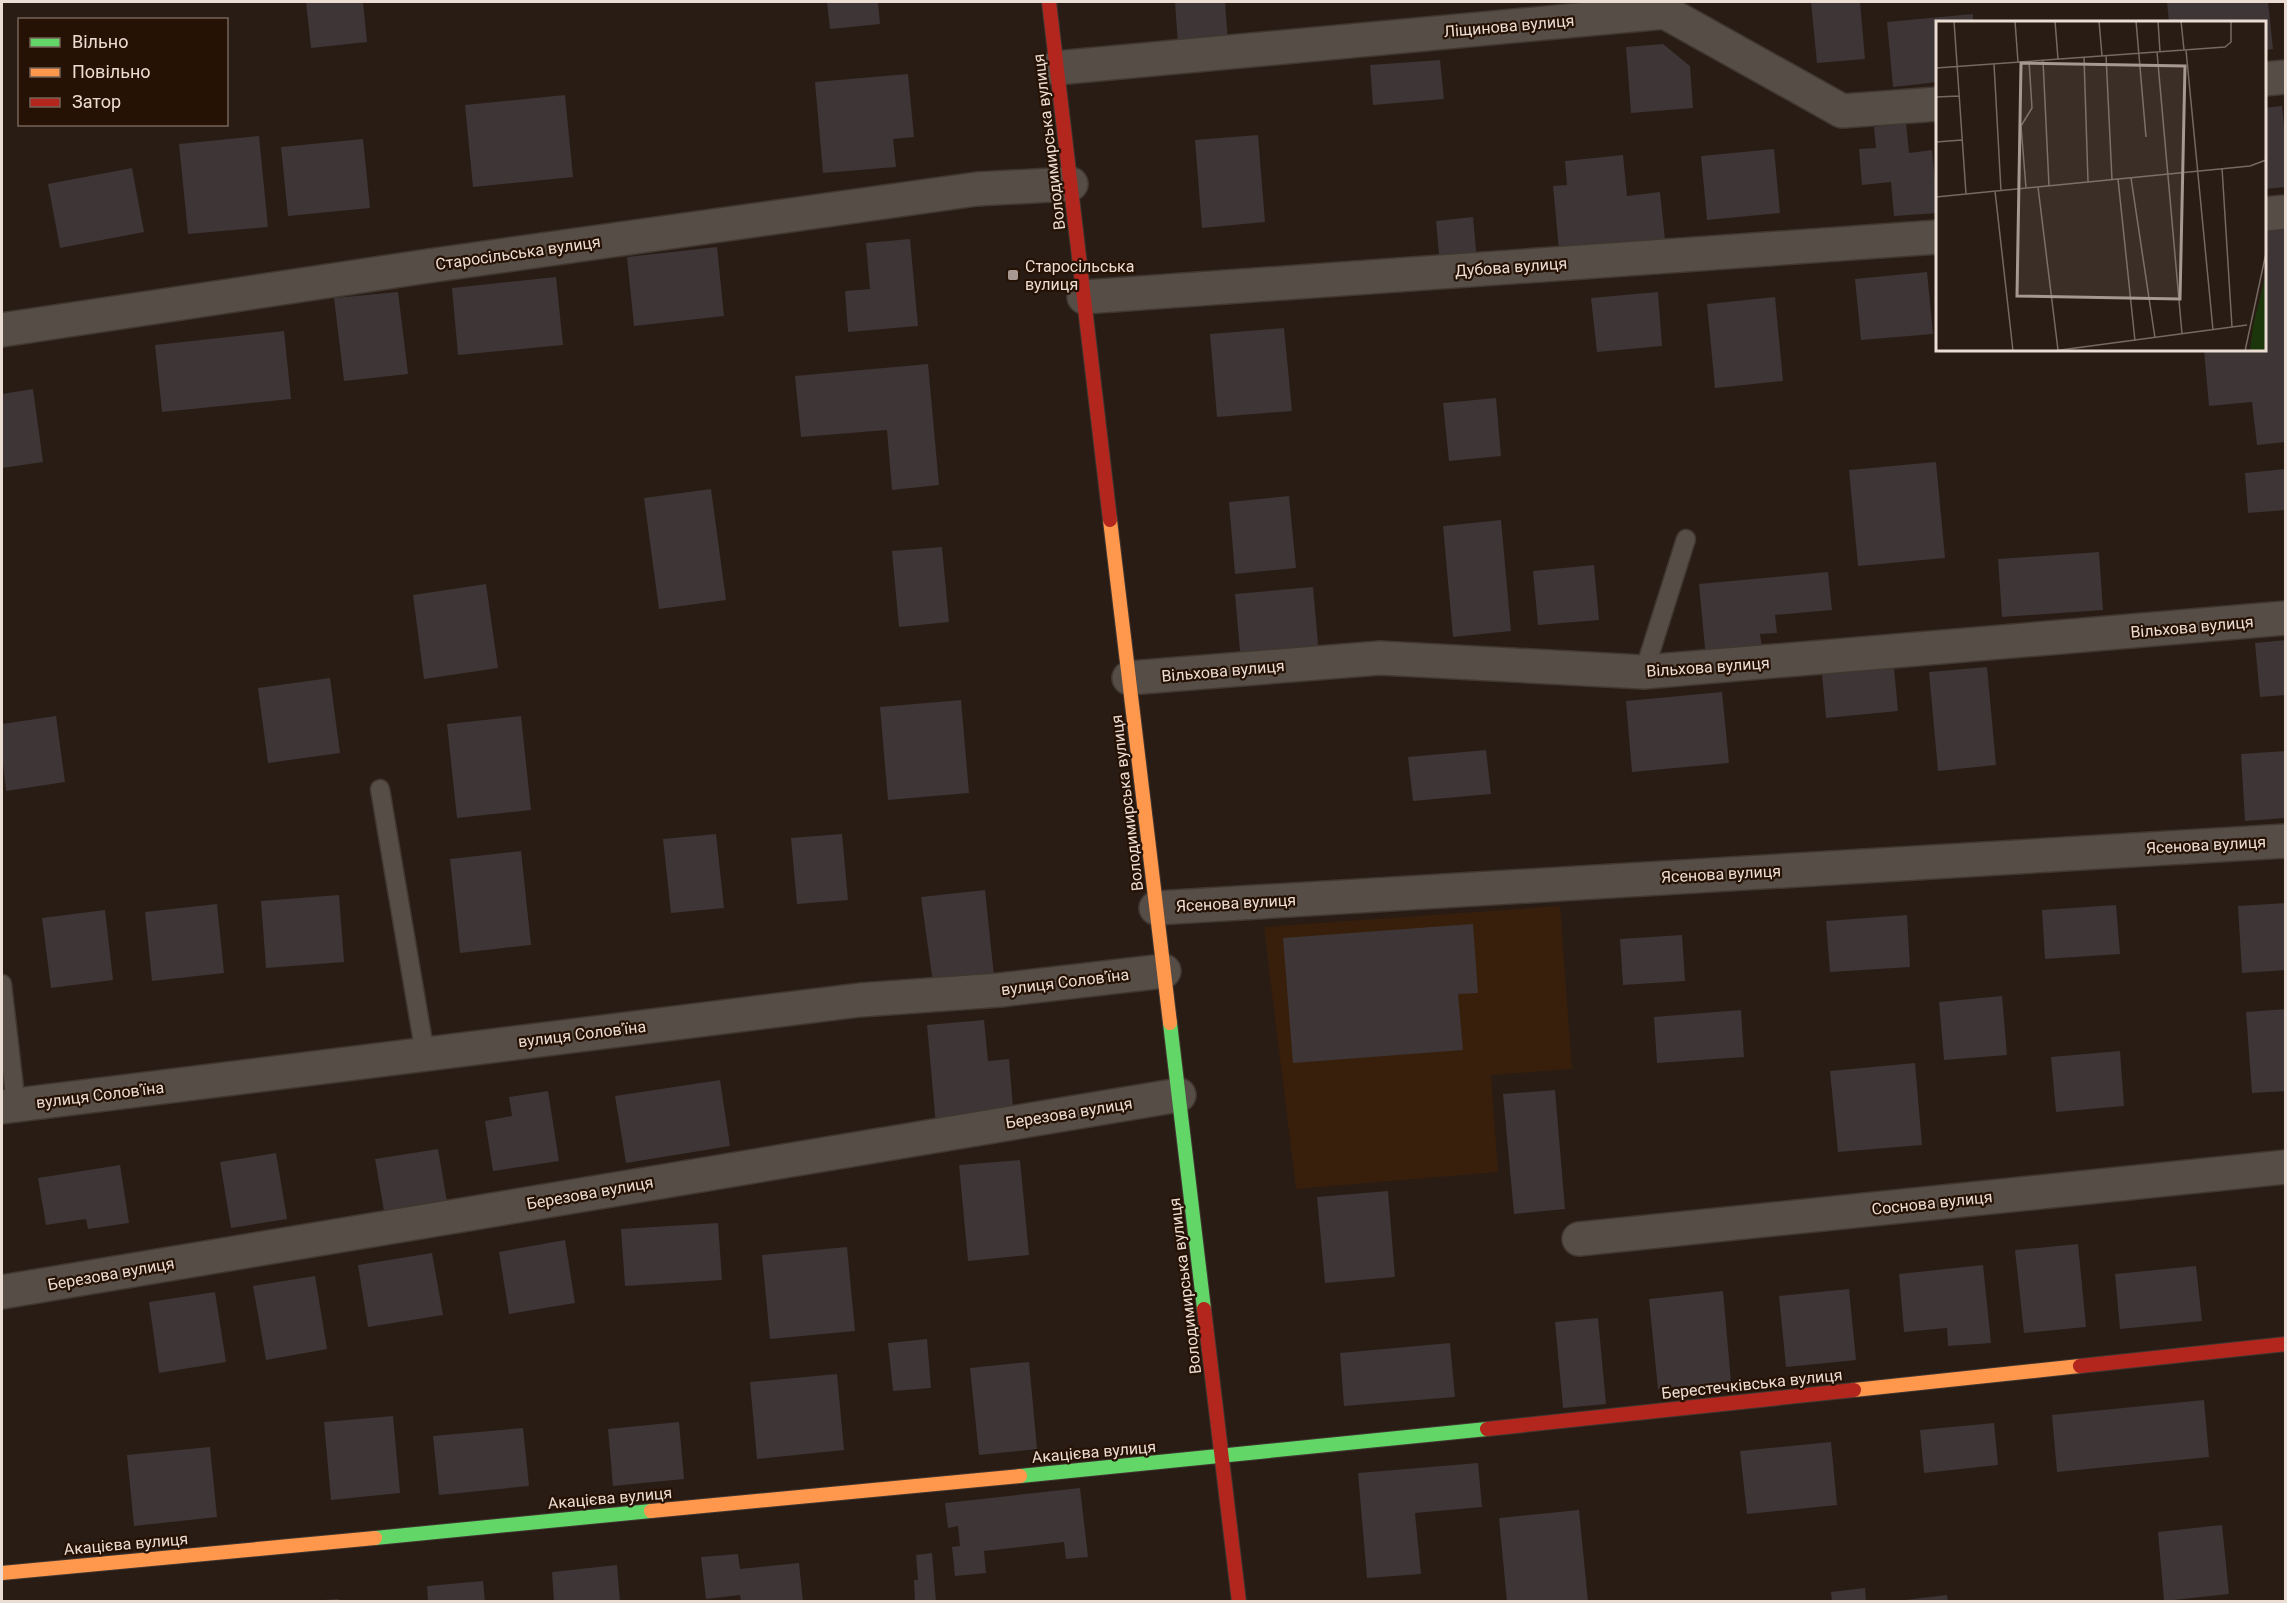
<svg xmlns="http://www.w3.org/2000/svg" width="2287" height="1603" font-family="Roboto,sans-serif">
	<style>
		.built { fill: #381f0c }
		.building { fill: #3d3536 }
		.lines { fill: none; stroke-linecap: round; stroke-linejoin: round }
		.lane-casing { stroke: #413731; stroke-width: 21 }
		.street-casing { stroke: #413731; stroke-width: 36 }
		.fast-casing { stroke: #413731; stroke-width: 16 }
		.slow-casing { stroke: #413731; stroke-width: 16 }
		.jam-casing { stroke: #413731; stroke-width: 16 }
		.lane { stroke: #554d46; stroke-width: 18 }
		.street { stroke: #554d46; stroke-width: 33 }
		.fast { stroke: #63d668; stroke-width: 14 }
		.slow { stroke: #ff974d; stroke-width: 14 }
		.jam { stroke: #b3261e; stroke-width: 14 }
		.poi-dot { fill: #a79991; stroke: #261204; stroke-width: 2 }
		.labels { text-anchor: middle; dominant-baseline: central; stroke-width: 4.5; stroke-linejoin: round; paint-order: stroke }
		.street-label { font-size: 16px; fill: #ecddd4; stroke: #261204 }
		.poi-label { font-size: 16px; fill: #ecddd4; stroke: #261204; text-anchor: start }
		.inset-road { fill: none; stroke: #766961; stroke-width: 1.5 }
		.view { fill: #a79991; fill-opacity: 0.15; stroke: #a79991; stroke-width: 3 }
		.inset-edge { fill: none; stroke: #ecddd4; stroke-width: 3 }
	</style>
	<rect width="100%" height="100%" fill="#281c14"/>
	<!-- built -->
	<path class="built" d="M1560 906 1572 1069 1491 1075 1498 1172 1296 1189 1264 927Z"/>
	<!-- building -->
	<g class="building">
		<path d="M306 2H363L367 42 311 48Z"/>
		<path d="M827 2H878L880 24 830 29Z"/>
		<path d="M1175 2H1225L1228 42 1178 45Z"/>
		<path d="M1811 2H1860L1865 59 1817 63Z"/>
		<path d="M2167 2H2268L2273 49 2264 50V22H2169Z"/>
		<path d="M1973 14V22H1938V82L1893 87 1887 22Z"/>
		<path d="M1663 44 1690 66 1693 108 1631 113 1626 47Z"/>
		<path d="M1440 60 1444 99 1373 105 1370 65Z"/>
		<path d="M908 74 914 137 893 139 896 167 823 173 815 82Z"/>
		<path d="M565 95 573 177 473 187 465 105Z"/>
		<path d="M2282 106 2286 144V187L2264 189V108Z"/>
		<path d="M1906 123 1909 153 1932 150 1938 213 1894 216 1891 182 1862 185 1859 149 1876 148 1874 127Z"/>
		<path d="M1258 135 1265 222 1202 228 1195 140Z"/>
		<path d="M259 136 268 227 188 234 179 144Z"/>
		<path d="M363 139 370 208 288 216 281 147Z"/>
		<path d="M1774 149 1780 213 1707 220 1701 156Z"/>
		<path d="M1623 155 1627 196 1660 192 1665 240 1559 250 1553 186 1567 185 1565 161Z"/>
		<path d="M132 168 144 232 60 248 48 184Z"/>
		<path d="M1473 217 1477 261 1440 264 1436 221Z"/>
		<path d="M2285 226 2286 442 2257 445 2252 402 2209 406 2204 350H2264V228Z"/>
		<path d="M910 239 918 326 848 332 845 291 870 289 866 243Z"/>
		<path d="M717 247 724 316 634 326 627 257Z"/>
		<path d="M1927 272 1933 334 1861 340 1855 279Z"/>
		<path d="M556 277 563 345 458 355 452 288Z"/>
		<path d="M398 292 408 374 344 381 334 298Z"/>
		<path d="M1658 292 1662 346 1597 352 1591 298Z"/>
		<path d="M1775 297 1783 381 1715 388 1707 304Z"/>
		<path d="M1284 328 1292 411 1217 417 1210 334Z"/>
		<path d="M284 331 291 399 162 412 155 345Z"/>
		<path d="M928 364 939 485 892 490 887 430 801 437 795 376Z"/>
		<path d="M33 389 43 462 2 468V394Z"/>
		<path d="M1496 398 1501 456 1449 461 1443 403Z"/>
		<path d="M1936 462 1945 558 1858 566 1849 470Z"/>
		<path d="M2286 469V510L2248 513 2245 473Z"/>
		<path d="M711 489 726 600 659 609 644 498Z"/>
		<path d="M1289 496 1296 568 1235 574 1229 502Z"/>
		<path d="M1501 520 1511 631 1453 637 1443 526Z"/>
		<path d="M942 547 949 622 899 627 892 551Z"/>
		<path d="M2099 552 2103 610 2002 617 1998 559Z"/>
		<path d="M1594 565 1599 620 1538 625 1533 571Z"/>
		<path d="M1828 572 1832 610 1775 615 1777 633 1760 634 1763 654 1706 659 1699 584Z"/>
		<path d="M486 584 498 668 424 679 413 595Z"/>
		<path d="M1313 587 1319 655 1241 663 1235 594Z"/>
		<path d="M2286 640V695L2260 697 2255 643Z"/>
		<path d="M1987 667 1996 765 1938 771 1929 672Z"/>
		<path d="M1894 668 1898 711 1826 718 1822 674Z"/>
		<path d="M330 678 340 753 268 763 258 688Z"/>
		<path d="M1722 692 1729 763 1632 772 1626 701Z"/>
		<path d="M961 700 969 793 888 800 880 707Z"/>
		<path d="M56 716 65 782 6 791 2 755V724Z"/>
		<path d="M521 716 531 810 457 818 447 724Z"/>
		<path d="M1486 750 1491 794 1413 801 1408 757Z"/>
		<path d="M2286 751V818L2245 821 2241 754Z"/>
		<path d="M716 834 724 908 671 913 663 839Z"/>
		<path d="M842 834 848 900 797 904 791 838Z"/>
		<path d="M521 851 531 945 460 953 450 859Z"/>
		<path d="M985 890 994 976 933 983 921 897Z"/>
		<path d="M339 895 344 962 266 968 261 901Z"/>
		<path d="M2286 903V970L2242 973 2238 906Z"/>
		<path d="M217 904 224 973 152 981 145 912Z"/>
		<path d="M2116 905 2120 954 2045 959 2042 910Z"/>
		<path d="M105 910 113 980 51 988 42 918Z"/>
		<path d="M1907 915 1910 967 1830 972 1826 921Z"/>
		<path d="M1473 924 1478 993 1458 994 1463 1050 1293 1063 1283 938Z"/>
		<path d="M1682 935 1685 981 1623 985 1620 939Z"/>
		<path d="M2002 996 2007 1055 1944 1060 1939 1002Z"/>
		<path d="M2286 1009V1091L2252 1093 2246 1012Z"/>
		<path d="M1741 1010 1744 1057 1657 1063 1654 1017Z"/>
		<path d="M984 1020 988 1061 1009 1059 1014 1120 936 1126 927 1025Z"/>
		<path d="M2120 1051 2124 1106 2056 1112 2051 1057Z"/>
		<path d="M1915 1063 1922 1145 1838 1152 1830 1071Z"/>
		<path d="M720 1080 730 1146 626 1163 615 1096Z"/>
		<path d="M1555 1090 1565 1209 1514 1214 1503 1094Z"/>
		<path d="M548 1091 559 1161 493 1171 485 1121 512 1116 509 1097Z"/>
		<path d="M438 1149 447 1202 384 1211 375 1159Z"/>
		<path d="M276 1153 287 1219 231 1228 220 1162Z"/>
		<path d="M1020 1160 1029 1255 968 1261 959 1165Z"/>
		<path d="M120 1165 129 1223 88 1229 86 1219 46 1225 38 1178Z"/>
		<path d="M1388 1191 1395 1277 1325 1283 1317 1197Z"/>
		<path d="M718 1223 722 1280 625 1286 621 1229Z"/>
		<path d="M565 1240 575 1303 509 1314 499 1252Z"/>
		<path d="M2078 1244 2086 1327 2024 1333 2015 1250Z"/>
		<path d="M847 1247 855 1331 770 1339 762 1255Z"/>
		<path d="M432 1253 443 1315 368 1327 358 1265Z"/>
		<path d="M1983 1265 1991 1343 1948 1346 1947 1328 1904 1332 1899 1274Z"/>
		<path d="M2196 1266 2202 1321 2120 1329 2115 1274Z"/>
		<path d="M315 1276 327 1349 266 1360 253 1286Z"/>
		<path d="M1849 1289 1856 1360 1786 1367 1779 1296Z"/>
		<path d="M1723 1291 1731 1382 1658 1389 1649 1299Z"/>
		<path d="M215 1292 226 1362 159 1373 149 1302Z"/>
		<path d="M1598 1318 1606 1404 1563 1408 1555 1322Z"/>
		<path d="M927 1339 931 1388 893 1391 888 1343Z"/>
		<path d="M1450 1343 1455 1397 1344 1406 1340 1353Z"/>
		<path d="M1029 1362 1037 1449 979 1455 970 1368Z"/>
		<path d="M837 1374 844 1450 757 1459 750 1382Z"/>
		<path d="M2204 1400 2209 1457 2057 1472 2052 1415Z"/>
		<path d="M393 1416 400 1493 331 1500 324 1422Z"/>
		<path d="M679 1422 684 1479 613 1486 608 1429Z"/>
		<path d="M1994 1423 1998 1465 1924 1473 1920 1430Z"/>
		<path d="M523 1428 529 1486 439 1495 433 1436Z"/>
		<path d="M1831 1442 1837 1505 1747 1514 1740 1451Z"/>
		<path d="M210 1447 217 1517 134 1526 127 1455Z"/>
		<path d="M1478 1463 1482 1507 1415 1513 1421 1574 1367 1578 1358 1473Z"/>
		<path d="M1080 1488 1088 1557 1066 1559 1064 1542 984 1551 986 1573 955 1576 952 1547 960 1546 958 1526 948 1528 945 1503Z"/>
		<path d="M1579 1510 1588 1602H1507L1499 1518Z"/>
		<path d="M2222 1525 2229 1594 2164 1601 2158 1532Z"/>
		<path d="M932 1553 936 1602H915L914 1580H918L916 1555Z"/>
		<path d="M738 1554 740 1569 799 1563 803 1602H741L740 1595 706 1599 701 1557Z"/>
		<path d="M617 1565 620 1602H554L552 1572Z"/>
		<path d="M483 1581 485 1602H428L427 1586Z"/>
		<path d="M1865 1588 1866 1602H1832L1831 1592Z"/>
		<path d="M1947 1595 1948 1602H1905V1600Z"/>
		<path d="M339 1599V1602H324L323 1600Z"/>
	</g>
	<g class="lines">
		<!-- lane casing -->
		<g class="lane-casing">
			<g id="lane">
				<path d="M1644 672 1686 539"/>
				<path d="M380 789 425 1054"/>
				<path d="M2 984 16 1105"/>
			</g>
		</g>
		<!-- street casing -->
		<g class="street-casing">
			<g id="street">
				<path d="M1056 68 1665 12 1842 111 1938 104"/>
				<path d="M2264 79 2286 77"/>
				<path d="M2264 214 2286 212"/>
				<path d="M1084 297 1938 237"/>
				<path d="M2 330 428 266 977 189 1071 184"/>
				<path d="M1129 678 1380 658 1644 672 2286 618"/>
				<path d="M1156 908 2286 841"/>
				<path d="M2 1107 860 1000 1000 990 1164 971"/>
				<path d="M1579 1239 2286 1167"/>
				<path d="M2 1292 1179 1095"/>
			</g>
		</g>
		<!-- fast casing -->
		<g class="fast-casing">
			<g id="fast">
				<path d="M1170 1023 1204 1309"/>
				<path d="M1020 1476 1487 1429"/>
				<path d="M375 1538 651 1511"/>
			</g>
		</g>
		<!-- slow casing -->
		<g class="slow-casing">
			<g id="slow">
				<path d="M1110 520 1170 1023"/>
				<path d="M1854 1390 2080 1366"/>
				<path d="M651 1511 1020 1476"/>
				<path d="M2 1573 375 1538"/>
			</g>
		</g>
		<!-- jam casing -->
		<g class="jam-casing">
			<g id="jam">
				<path d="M1049 2 1110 520"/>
				<path d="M1204 1309 1239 1602"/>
				<path d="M2080 1366 2286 1344"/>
				<path d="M1487 1429 1854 1390"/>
			</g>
		</g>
		<!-- lane -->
		<use href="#lane" class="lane"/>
		<!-- street -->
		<use href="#street" class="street"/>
		<!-- fast -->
		<use href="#fast" class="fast"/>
		<!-- slow -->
		<use href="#slow" class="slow"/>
		<!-- jam -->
		<use href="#jam" class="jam"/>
	</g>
	<!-- markers -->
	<rect class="poi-dot" x="1007" y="269" width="12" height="12" rx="3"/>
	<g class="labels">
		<!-- street labels -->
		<g class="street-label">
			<text transform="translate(1509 26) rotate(-5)">Ліщинова вулиця</text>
			<text transform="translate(1049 142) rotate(-97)">Володимирська вулиця</text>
			<text transform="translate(518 253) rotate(-8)">Старосільська вулиця</text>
			<text transform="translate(1511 267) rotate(-4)">Дубова вулиця</text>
			<text transform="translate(2192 627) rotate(-5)">Вільхова вулиця</text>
			<text transform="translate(1708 667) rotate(-4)">Вільхова вулиця</text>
			<text transform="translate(1223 671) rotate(-5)">Вільхова вулиця</text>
			<text transform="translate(1127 803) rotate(-97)">Володимирська вулиця</text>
			<text transform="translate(2206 845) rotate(-3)">Ясенова вулиця</text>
			<text transform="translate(1721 874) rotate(-3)">Ясенова вулиця</text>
			<text transform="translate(1236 903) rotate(-3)">Ясенова вулиця</text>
			<text transform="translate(1065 982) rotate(-7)">вулиця Солов'їна</text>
			<text transform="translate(582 1034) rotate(-7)">вулиця Солов'їна</text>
			<text transform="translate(100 1095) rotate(-7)">вулиця Солов'їна</text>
			<text transform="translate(1069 1113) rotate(-9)">Березова вулиця</text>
			<text transform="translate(590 1193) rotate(-10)">Березова вулиця</text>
			<text transform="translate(1932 1203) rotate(-6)">Соснова вулиця</text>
			<text transform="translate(111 1274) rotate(-10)">Березова вулиця</text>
			<text transform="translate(1185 1286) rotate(-97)">Володимирська вулиця</text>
			<text transform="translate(1752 1384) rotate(-6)">Берестечківська вулиця</text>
			<text transform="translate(1094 1452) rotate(-5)">Акацієва вулиця</text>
			<text transform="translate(610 1498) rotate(-5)">Акацієва вулиця</text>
			<text transform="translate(126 1544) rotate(-5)">Акацієва вулиця</text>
		</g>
		<!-- poi labels -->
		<g class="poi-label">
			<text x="1025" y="266">Старосільська<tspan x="1025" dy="18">вулиця</tspan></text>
		</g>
	</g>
	<!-- overview -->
	<g transform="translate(1936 21)">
		<rect width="330" height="330" fill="#281c14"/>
		<path d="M330 252V330H314L317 305Z" fill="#1c360b"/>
		<path class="inset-road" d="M18 0 30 173M79 0 82 41M119 0 122 38M163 0 166 35M200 0 210 116M222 0 224 31M245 0 248 29M250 29 277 309M221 31 246 313M170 34 176 159M148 36 152 161M107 39 113 165M58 43 65 170M0 47 289 26 295 21V0M0 76 23 75M0 121 26 119M286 147 296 306M195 157 219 317M182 158 199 320M102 166 122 329M90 167 85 105 96 87 93 40M59 170 77 330M0 176 314 145 330 139M117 330 311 304M309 330 330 232"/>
		<path class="view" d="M85 42 249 45 244 278 81 275Z"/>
		<rect width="330" height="330" class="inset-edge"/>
	</g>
	<!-- border -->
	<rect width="2287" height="1603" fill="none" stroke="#ecddd4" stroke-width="6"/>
	<!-- legend -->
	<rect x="18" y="18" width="210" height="108" fill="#261204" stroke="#756357" stroke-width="1.5"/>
	<rect x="30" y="38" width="30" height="9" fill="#63d668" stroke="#756357" stroke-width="1.5"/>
	<text x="72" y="48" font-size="18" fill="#ecddd4">Вільно</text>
	<rect x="30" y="68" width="30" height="9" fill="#ff974d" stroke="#756357" stroke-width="1.5"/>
	<text x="72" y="78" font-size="18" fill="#ecddd4">Повільно</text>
	<rect x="30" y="98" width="30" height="9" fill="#b3261e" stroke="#756357" stroke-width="1.5"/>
	<text x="72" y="108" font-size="18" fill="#ecddd4">Затор</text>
</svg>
